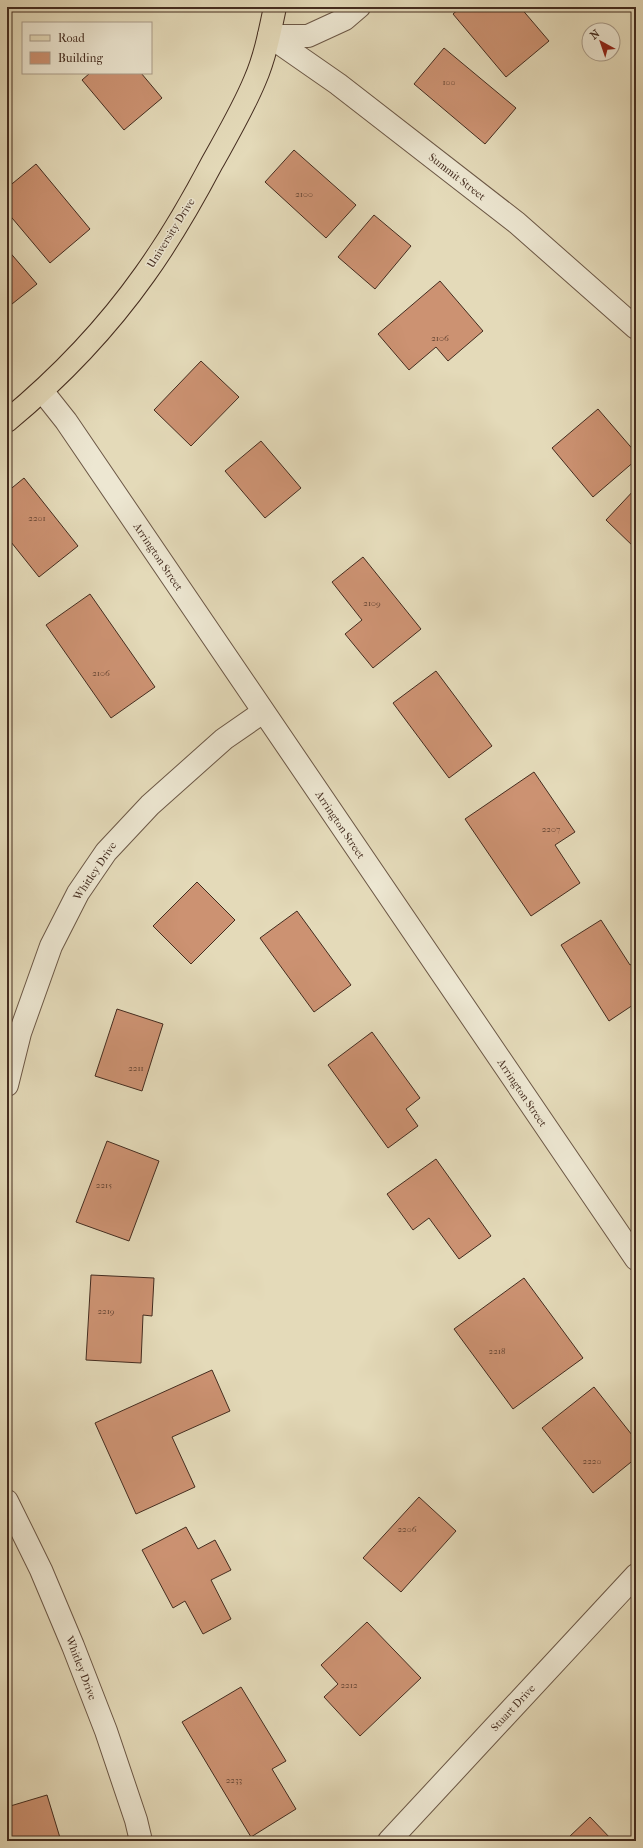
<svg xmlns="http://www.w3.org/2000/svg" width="643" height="1848" font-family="'IM FELL French Canon',serif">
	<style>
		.building { fill: #cc9272; stroke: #442c1f }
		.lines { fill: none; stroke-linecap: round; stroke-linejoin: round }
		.street-casing { stroke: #6c5846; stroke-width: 24 }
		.primary-casing { stroke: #442c1f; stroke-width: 24 }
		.street { stroke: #ede7d2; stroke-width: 22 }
		.primary { stroke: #e4dab9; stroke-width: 22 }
		.labels { text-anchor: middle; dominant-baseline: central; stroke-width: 3; stroke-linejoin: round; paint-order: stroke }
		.number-label { font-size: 9px; fill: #664634 }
		.street-label { font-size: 11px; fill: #442c1f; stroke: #ede7d2 }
	</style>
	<rect width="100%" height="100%" fill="#e4dab9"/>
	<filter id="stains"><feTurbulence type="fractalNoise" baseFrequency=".005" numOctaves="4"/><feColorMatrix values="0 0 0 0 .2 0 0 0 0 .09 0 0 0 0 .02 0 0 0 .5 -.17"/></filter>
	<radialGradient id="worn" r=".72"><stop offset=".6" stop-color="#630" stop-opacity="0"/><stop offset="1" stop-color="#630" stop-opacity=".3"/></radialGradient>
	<!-- building -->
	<g class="building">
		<path d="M461 7H520L549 41 506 77 453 14Z"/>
		<path d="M444 48 516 108 485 144 414 84Z"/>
		<path d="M90 73H141L162 98 124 130 82 80Z"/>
		<path d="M294 150 356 205 326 238 265 182Z"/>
		<path d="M36 164 90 229 50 263 7 212V188Z"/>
		<path d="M374 215 411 246 375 289 338 257Z"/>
		<path d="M7 249 37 284 7 308Z"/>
		<path d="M440 281 483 331 448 361 436 347 409 370 378 334Z"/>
		<path d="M201 361 239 397 191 446 154 410Z"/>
		<path d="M598 409 636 453V460L593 497 552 448Z"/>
		<path d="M261 441 301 488 265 518 225 471Z"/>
		<path d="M24 478 78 546 39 577 7 537V492Z"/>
		<path d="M636 488V549L606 520Z"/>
		<path d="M363 557 421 629 373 668 345 634 362 620 332 582Z"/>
		<path d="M90 594 155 687 111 718 46 625Z"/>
		<path d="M436 671 492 746 449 778 393 703Z"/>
		<path d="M534 772 575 832 555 845 580 883 531 916 465 819Z"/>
		<path d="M197 882 235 920 191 964 153 926Z"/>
		<path d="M297 911 351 985 314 1012 260 938Z"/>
		<path d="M601 920 630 965 636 962V1003L609 1021 561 945Z"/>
		<path d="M117 1009 163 1024 142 1091 95 1076Z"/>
		<path d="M372 1032 420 1098 406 1109 418 1126 388 1148 328 1065Z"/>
		<path d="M107 1141 159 1161 129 1241 76 1222Z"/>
		<path d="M436 1159 491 1236 459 1259 429 1218 413 1230 387 1194Z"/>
		<path d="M91 1275 154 1278 152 1316 143 1315 141 1363 86 1360Z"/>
		<path d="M524 1278 583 1358 513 1409 454 1329Z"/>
		<path d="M212 1370 230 1411 172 1437 195 1487 136 1514 95 1423Z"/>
		<path d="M594 1387 636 1440V1458L593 1493 542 1428Z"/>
		<path d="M419 1497 456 1531 401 1592 363 1558Z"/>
		<path d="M186 1527 198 1549 215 1540 231 1570 211 1580 231 1619 203 1634 185 1601 173 1608 142 1550Z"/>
		<path d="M367 1622 421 1678 360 1736 324 1697 338 1684 321 1665Z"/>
		<path d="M241 1687 286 1761 272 1769 296 1809 251 1837 182 1722Z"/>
		<path d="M47 1795 61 1841H7V1807Z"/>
		<path d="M590 1817 613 1841H570L568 1838Z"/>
	</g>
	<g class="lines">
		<!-- street casing -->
		<g class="street-casing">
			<g id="street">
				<path d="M269 36 338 84 517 223 636 328"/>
				<path d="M269 36H308L345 19 359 7"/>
				<path d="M43 392 66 421 636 1259"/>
				<path d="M7 1085 20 1033 51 946 78 893 106 852 150 805 224 739 263 712"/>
				<path d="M7 1501 41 1570 73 1646 106 1731 136 1820 141 1841"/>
				<path d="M389 1841 636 1575"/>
			</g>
		</g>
		<!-- primary casing -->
		<g class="primary-casing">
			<path id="primary" d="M7 421C59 378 106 329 145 274 170 239 192 201 212 163 227 136 243 109 255 80 265 57 270 31 275 7"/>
		</g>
		<!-- street -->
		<use href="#street" class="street"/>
		<!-- primary -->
		<use href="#primary" class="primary"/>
	</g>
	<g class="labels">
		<!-- number labels -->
		<g class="number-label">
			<text x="449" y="82">100</text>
			<text x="304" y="194">2100</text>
			<text x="440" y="338">2106</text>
			<text x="37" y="518">2201</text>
			<text x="372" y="603">2109</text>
			<text x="101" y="673">2106</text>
			<text x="551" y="829">2207</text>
			<text x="136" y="1068">2211</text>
			<text x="104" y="1185">2215</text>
			<text x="106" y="1311">2219</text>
			<text x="497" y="1351">2218</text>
			<text x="592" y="1461">2220</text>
			<text x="407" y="1529">2206</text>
			<text x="349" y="1685">2212</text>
			<text x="234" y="1780">2233</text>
		</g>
		<!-- street labels -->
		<g class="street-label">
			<text transform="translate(457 177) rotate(38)">Summit Street</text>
			<text transform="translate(171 233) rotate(-58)">University Drive</text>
			<text transform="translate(158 557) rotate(56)">Arrington Street</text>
			<text transform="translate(340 825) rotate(56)">Arrington Street</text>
			<text transform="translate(95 871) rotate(-56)">Whitley Drive</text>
			<text transform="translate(522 1093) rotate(56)">Arrington Street</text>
			<text transform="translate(81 1668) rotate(69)">Whitley Drive</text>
			<text transform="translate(513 1708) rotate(-47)">Stuart Drive</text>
		</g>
	</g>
	<!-- margin -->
	<rect width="643" height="1848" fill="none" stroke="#e4dab9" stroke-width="24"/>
	<rect x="8" y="8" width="627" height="1832" fill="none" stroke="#442c1f" stroke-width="2"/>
	<rect x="12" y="12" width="619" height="1824" fill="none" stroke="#442c1f"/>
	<!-- legend -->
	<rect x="22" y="22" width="130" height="52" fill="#ede7d2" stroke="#a99c8a"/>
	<rect x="30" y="35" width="20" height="6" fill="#e4dab9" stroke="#a99c8a"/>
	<text x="58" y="42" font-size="12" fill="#442c1f">Road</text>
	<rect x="30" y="52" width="20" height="12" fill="#cc9272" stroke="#a99c8a"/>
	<text x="58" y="62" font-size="12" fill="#442c1f">Building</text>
	<!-- north arrow -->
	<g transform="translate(601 42) rotate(320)"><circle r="19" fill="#ede7d2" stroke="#a99c8a"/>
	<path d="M0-3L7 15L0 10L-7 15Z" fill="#8f2418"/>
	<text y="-6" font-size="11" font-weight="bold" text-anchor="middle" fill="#442c1f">N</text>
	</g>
	<rect width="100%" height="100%" filter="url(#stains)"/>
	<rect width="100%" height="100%" fill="url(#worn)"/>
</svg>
